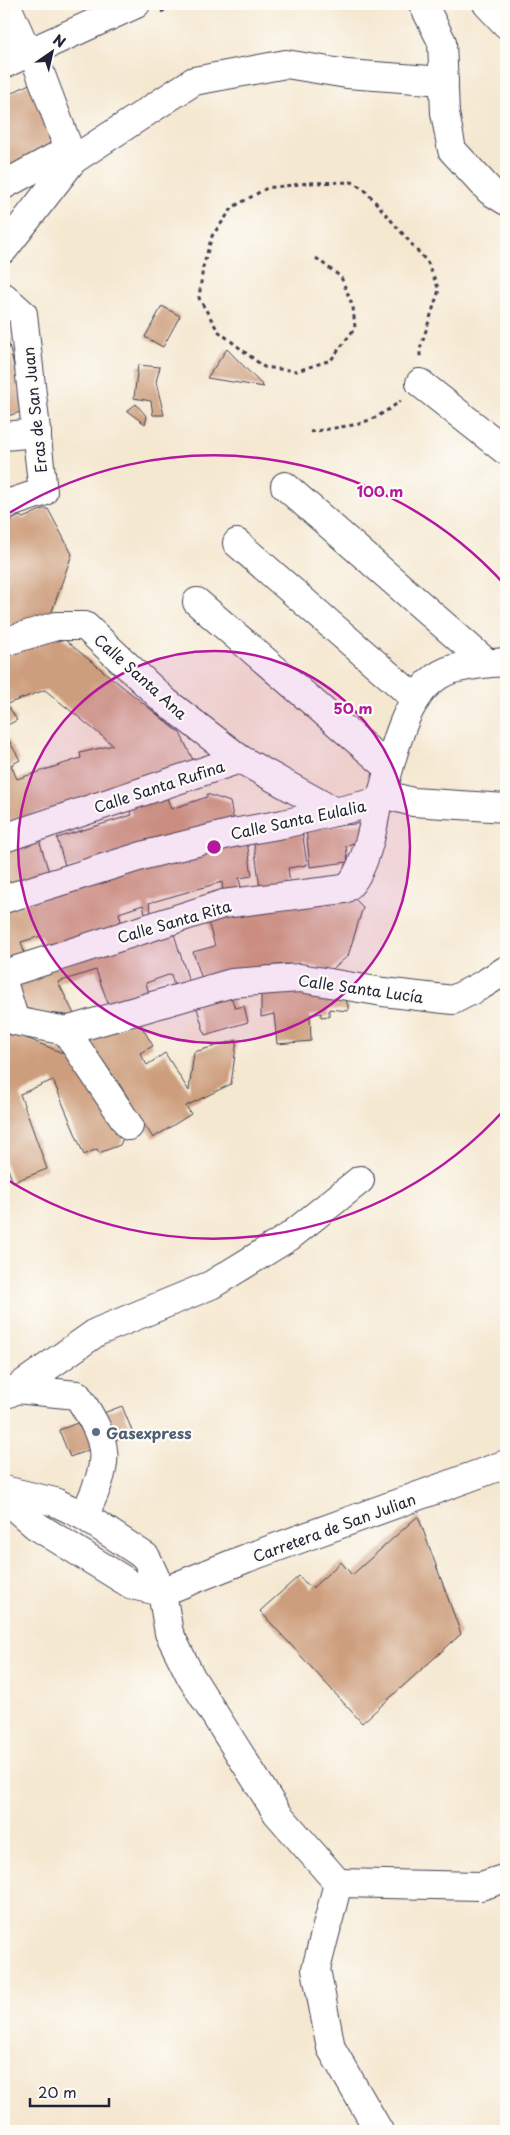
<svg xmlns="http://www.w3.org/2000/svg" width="510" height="2135" font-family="'Playpen Sans',sans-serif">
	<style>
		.building { fill: #cd9e7d }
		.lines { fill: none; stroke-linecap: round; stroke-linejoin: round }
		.minor-casing { stroke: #424052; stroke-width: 30 }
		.path { stroke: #424052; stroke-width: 3; stroke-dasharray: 4 4; stroke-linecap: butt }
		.minor { stroke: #fff; stroke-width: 28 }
		.ring { fill: none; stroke: #b5179e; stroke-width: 2.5 }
		.service-dot { fill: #5c6f8a; stroke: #fdfcf7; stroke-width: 2 }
		.labels { text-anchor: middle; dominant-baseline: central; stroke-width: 4.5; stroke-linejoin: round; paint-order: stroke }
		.street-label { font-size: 15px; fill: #22223b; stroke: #fdfcf7 }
		.service-label { font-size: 15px; font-weight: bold; fill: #4e5e75; stroke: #fdfcf7; text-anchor: start }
		.centre { fill: #b5179e; stroke: #fdfcf7; stroke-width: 2.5 }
		.ring-label { font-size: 15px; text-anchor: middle; font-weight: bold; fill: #b5179e; stroke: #fdfcf7; stroke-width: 4.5; stroke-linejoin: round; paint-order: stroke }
	</style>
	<rect width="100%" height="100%" fill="#fdfcf7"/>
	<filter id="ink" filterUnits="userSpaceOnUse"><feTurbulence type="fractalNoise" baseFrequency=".02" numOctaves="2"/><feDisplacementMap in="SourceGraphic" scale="10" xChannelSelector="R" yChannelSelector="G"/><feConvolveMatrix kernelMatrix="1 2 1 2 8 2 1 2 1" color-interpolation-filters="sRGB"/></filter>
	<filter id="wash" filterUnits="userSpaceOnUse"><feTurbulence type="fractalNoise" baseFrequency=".0096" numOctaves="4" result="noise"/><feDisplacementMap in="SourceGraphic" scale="20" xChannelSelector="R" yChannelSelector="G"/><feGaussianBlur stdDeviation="1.12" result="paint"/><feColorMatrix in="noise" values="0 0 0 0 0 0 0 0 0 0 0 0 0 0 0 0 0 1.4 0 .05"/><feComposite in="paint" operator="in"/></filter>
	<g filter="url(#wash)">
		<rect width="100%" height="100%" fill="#f5e8d1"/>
		<g id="blocks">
			<!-- building -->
			<g class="building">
				<path d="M37 80 52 153 4 168V97Z"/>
				<path d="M162 306 180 316 163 347 145 337Z"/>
				<path d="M4 322 24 411 4 417Z"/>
				<path d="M227 349 264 387 207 378Z"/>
				<path d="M138 365 160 367 156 382 164 415H153L151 401 134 398Z"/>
				<path d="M136 404 147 417 145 424 127 411Z"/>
				<path d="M43 509H48L72 554 51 614 4 628V521L9 518 12 520 20 516 23 518Z"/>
				<path d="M55 632 180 733 195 764 4 823V732L20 760 11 765 17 779 81 758 80 753 113 745 45 690 7 704 17 720 6 726 4 721V649Z"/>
				<path d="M207 794 230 802 234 821 66 869 57 838 132 815 129 806 166 795 171 809 207 797Z"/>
				<path d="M364 823 366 838 346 846 348 862 310 867 306 829Z"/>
				<path d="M302 830 307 865 288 868 290 884 260 888 253 837Z"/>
				<path d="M38 836 50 876 4 889V847Z"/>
				<path d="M247 841 252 876 239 878 242 892 223 895 222 882 149 903 152 916 146 918 143 905 119 913 122 925 45 949 41 936 21 942 25 956 8 961 4 947V910L215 846Z"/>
				<path d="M353 897 363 907 348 956 331 970 307 965 285 964 243 969 202 979 193 952 215 946 207 918Z"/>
				<path d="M173 931 190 985 175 990 171 974 146 983 150 997 110 1009 96 970 58 982 75 1016 22 1010 15 980Z"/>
				<path d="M261 990 342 993 348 1005V1011L329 1009V1016L321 1017V1013L310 1015 311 1041 277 1044 274 1014 261 1017Z"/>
				<path d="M230 994 235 1008 244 1006 248 1022 205 1035 196 1005Z"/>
				<path d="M138 1020 153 1046 140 1053 147 1065 165 1053 189 1091 194 1052 237 1040 231 1084 186 1106 191 1114 153 1138 118 1082 88 1039Z"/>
				<path d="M6 1030 63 1053 98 1088 125 1134 120 1145 99 1153 97 1149 84 1155 53 1080 20 1094 47 1169 13 1182 4 1159V1031Z"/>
				<path d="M122 1406 133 1433 70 1457 59 1430Z"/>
				<path d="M418 1516 461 1634 362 1723 260 1611 299 1576 311 1589 341 1562 352 1575Z"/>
			</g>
		</g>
	</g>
	<g filter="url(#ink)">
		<use href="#blocks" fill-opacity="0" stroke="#424052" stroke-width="1"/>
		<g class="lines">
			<!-- minor casing -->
			<g class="minor-casing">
				<g id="minor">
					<path d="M6 4 27 51"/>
					<path d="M423 4 442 42 445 113 452 150 490 191 506 201"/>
					<path d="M487 4 506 24"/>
					<path d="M4 64 136 4"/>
					<path d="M73 160 194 81 286 64 347 74 444 81"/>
					<path d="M4 185 70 149"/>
					<path d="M4 249 73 160 32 51"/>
					<path d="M4 297 23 314 43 492 4 505"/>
					<path d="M420 383 506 451"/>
					<path d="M4 436 37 433"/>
					<path d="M285 486 487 663"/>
					<path d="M237 543 416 699"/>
					<path d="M197 602 389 768"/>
					<path d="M4 642 56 626H85L166 702 240 759 335 812"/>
					<path d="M382 794 413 802 506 808"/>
					<path d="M4 838 240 759"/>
					<path d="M4 899 145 855 233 833 283 824 377 802 382 794C394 754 405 683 453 669 470 665 489 663 506 662"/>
					<path d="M4 974 223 904 344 889C363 880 375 823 377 802"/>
					<path d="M4 985 15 1021 66 1031 129 1126"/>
					<path d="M66 1031 232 983 300 978 383 992 453 1000 482 985 506 970"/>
					<path d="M16 1389 97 1332 211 1285 289 1237 360 1180"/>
					<path d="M9 1393 16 1389 77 1395C112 1447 110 1461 84 1516"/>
					<path d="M4 1490 55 1502 84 1516 146 1557 162 1592 169 1633 191 1677 277 1813 338 1883 316 1969 331 2048 379 2131"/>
					<path d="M4 1498 35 1525 132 1585 162 1592 247 1558 506 1464"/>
					<path d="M338 1883 481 1886 506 1878"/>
				</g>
			</g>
			<!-- path -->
			<g class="path">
				<path d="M161 12 177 4"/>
				<path d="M316 258 341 277 353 307 355 328 331 360 297 371 264 367 218 331 199 298 203 267 212 236 233 207 267 188 308 183 352 182 365 190 428 263 439 290 420 349V357"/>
				<path d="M310 432 359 424 377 417 401 401"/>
			</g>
			<!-- minor -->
			<use href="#minor" class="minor"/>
		</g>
	</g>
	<!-- distance rings -->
	<circle cx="214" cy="847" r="196" fill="#b5179e" fill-opacity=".12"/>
	<g class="ring">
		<circle cx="214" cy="847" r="196"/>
		<path d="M505 1109A392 392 0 0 1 6 1179M6 515A392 392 0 0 1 505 585"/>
	</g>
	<!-- markers -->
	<circle class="service-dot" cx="96" cy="1432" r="5"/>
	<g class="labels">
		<!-- street labels -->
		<g class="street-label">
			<text transform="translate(34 410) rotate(-96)">Eras de San Juan</text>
			<text transform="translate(141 676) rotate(42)">Calle Santa Ana</text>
			<text transform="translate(159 786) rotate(-18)">Calle Santa Rufina</text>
			<text transform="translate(298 819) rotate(-12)">Calle Santa Eulalia</text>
			<text transform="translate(174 921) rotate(-16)">Calle Santa Rita</text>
			<text transform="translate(361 988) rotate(8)">Calle Santa Lucía</text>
			<text transform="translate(334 1527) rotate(-20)">Carretera de San Julian</text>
		</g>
		<!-- service labels -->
		<g class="service-label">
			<text x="106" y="1432">Gasexpress</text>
		</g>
	</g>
	<circle cx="214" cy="847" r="8" class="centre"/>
	<g class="ring-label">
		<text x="380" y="497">100 m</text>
		<text x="353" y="714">50 m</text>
	</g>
	<!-- margin -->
	<rect width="510" height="2135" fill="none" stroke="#fdfcf7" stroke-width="20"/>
	<!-- north arrow -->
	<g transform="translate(52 52) rotate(34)" stroke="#fdfcf7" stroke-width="4" paint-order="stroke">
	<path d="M0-4L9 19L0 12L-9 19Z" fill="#22223b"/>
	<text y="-8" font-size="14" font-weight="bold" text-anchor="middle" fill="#22223b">N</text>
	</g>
	<!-- scale -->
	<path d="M30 2098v8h79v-8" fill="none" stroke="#22223b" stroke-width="2.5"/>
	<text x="38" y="2098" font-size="15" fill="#22223b" stroke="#fdfcf7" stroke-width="4" paint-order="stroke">20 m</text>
</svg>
